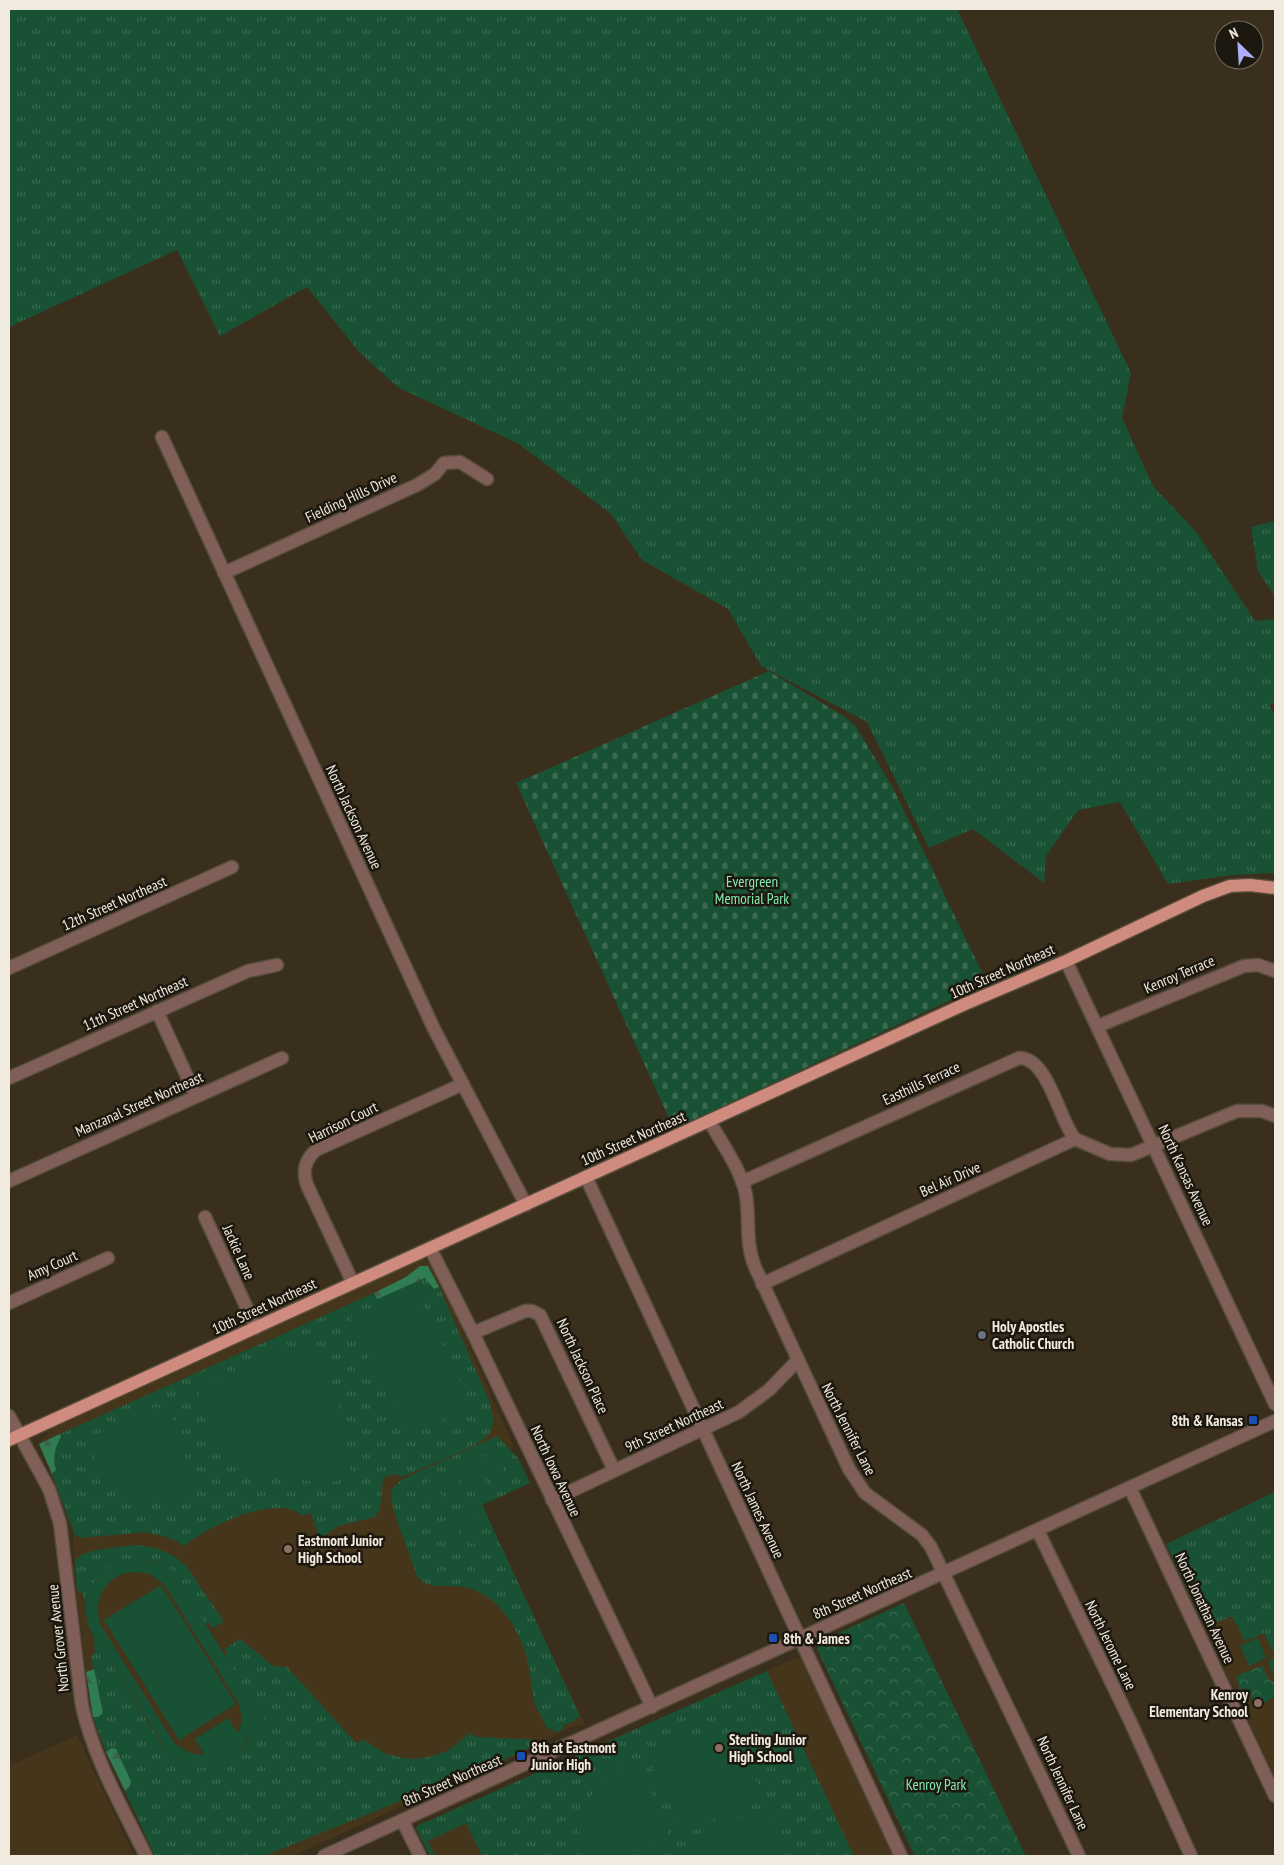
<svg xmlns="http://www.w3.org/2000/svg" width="1284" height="1865" font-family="'PT Sans Narrow',sans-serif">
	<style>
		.built { fill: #44351b }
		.grass { fill: url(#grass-tufts) }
		.forest { fill: url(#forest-firs) }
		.cemetery { fill: url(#cemetery-stones) }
		.park { fill: url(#park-crowns) }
		.garden { fill: #195134; fill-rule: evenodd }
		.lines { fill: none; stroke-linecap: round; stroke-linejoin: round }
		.minor-casing { stroke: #574d3b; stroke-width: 15 }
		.major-casing { stroke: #574d3b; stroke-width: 15 }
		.minor { stroke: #805f58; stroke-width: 12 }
		.major { stroke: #ce8b7e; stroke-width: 12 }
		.worship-dot { fill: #6b7280; stroke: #1d180f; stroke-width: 2 }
		.transit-dot { fill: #1a4fb4; stroke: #1d180f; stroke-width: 2 }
		.education-dot { fill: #8d6e63; stroke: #1d180f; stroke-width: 2 }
		.labels { text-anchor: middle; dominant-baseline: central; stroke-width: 5; stroke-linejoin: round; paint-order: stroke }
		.street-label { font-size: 15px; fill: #f1eade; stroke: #1d180f }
		.park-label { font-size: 15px; fill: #82ebaf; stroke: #1d180f }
		.poi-label { font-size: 15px; font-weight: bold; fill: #f1eade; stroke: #1d180f; text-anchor: start }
	</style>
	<defs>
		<pattern id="grass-tufts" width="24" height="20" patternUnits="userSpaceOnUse" patternTransform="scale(1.25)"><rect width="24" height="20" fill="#195134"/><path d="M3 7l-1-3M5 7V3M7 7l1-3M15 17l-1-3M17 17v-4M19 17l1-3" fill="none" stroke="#3b6a51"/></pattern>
		<pattern id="forest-firs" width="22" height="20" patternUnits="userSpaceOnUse" patternTransform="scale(1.25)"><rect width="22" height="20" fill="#307d54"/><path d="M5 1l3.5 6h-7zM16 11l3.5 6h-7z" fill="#3c624c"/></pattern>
		<pattern id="cemetery-stones" width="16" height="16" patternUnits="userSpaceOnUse" patternTransform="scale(1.25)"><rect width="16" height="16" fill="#195134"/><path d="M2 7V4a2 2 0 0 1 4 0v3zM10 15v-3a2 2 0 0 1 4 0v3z" fill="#3b6a51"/></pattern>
		<pattern id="park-crowns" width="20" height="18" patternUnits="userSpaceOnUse" patternTransform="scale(1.25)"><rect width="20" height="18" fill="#195134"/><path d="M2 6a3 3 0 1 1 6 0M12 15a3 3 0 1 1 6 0" fill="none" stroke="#3b6a51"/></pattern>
	</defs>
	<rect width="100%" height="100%" fill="#3a2f1c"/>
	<!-- built -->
	<g class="built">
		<path d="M422 1259 429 1263 438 1275 514 1447 511 1449 518 1458 530 1483 482 1505 585 1725 569 1727 536 1747 481 1771 463 1775 437 1786 421 1794 405 1805 292 1856H155L97 1732 90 1705 86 1672 74 1566 73 1532 39 1444 51 1429Z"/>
		<path d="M1275 1492V1778L1166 1544Z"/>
		<path d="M798 1657 807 1660 882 1832 895 1856H430L416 1828 419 1825Z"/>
		<path d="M77 1735 134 1856H9V1766Z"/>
	</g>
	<!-- grass -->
	<g class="grass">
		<path d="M9 9H957L1131 373 1122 418 1153 486 1197 533 1255 621 1275 619V702L1269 705 1275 715V875L1272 873 1232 875 1168 884 1120 802 1078 810 1046 856 1044 883 973 829 929 848 867 722 761 666 728 609 642 560 611 514 519 444 399 388 359 352 307 287 220 336 177 250 9 327Z"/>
		<path d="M1275 521V597L1258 571 1251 527Z"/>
		<path d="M425 1278 434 1289 439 1287 488 1398C492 1410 497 1424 488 1435 479 1447 419 1469 402 1477L394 1474 383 1478 380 1509 375 1517 338 1526 320 1539 311 1513 302 1516C280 1492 204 1527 185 1546L170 1538 145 1532 80 1538 75 1535 52 1474 56 1470C52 1459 55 1447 61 1437L60 1434 374 1293 377 1298Z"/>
		<path d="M497 1436 518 1458 530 1483 482 1505 580 1716 571 1723 563 1725V1729L558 1732 547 1728C543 1719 537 1710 534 1701 531 1688 531 1675 528 1663 522 1635 504 1603 477 1591 455 1580 431 1594 417 1576 412 1560 390 1508 391 1493 392 1487 397 1484 401 1480Z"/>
		<path d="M1275 1492V1677H1274L1268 1662 1275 1656 1264 1633 1245 1641 1232 1616 1205 1627 1166 1544Z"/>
		<path d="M136 1545C157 1547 171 1552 186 1566L224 1622 213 1628 209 1623 205 1625 165 1559 156 1564C126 1552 89 1573 85 1606L82 1591H77L75 1560C88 1547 119 1548 136 1545Z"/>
		<path d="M94 1636 162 1745 178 1761 241 1750 249 1737 253 1721 266 1722 223 1656 228 1653 225 1649 240 1639 273 1666 287 1667 356 1743 364 1740 386 1754 408 1759 425 1758 448 1751 469 1733 477 1737 537 1740 539 1743 481 1771 473 1767 458 1772 403 1800 264 1856H155L125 1791 130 1786 131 1781 116 1749 112 1748 106 1752 93 1717H98L103 1713 91 1657 95 1653Z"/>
		<path d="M767 1671 854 1856H482L466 1823 428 1841 435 1856H430L416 1828 419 1825Z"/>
	</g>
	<!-- forest -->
	<g class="forest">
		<path d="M420 1266H428L439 1287 434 1289 425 1278 377 1299 374 1293 406 1277Z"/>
		<path d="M60 1434 61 1437C55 1447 52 1459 56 1470L52 1474 39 1444Z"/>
		<path d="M94 1669 103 1713 98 1717H93L86 1672Z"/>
		<path d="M112 1748 116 1749 131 1781 130 1786 125 1791 106 1752Z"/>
	</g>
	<!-- cemetery -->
	<path class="cemetery" d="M769 671 845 717 856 727 893 788 987 983 674 1129 516 783Z"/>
	<!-- park -->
	<g class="park">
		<path d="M904 1603 1026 1856H915L817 1649 821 1641Z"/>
		<path d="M1262 1666 1269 1680 1275 1682V1692L1273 1693 1275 1697 1253 1708 1251 1695 1247 1688 1240 1690 1236 1676Z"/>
	</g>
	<!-- garden -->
	<g class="garden">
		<path d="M415 1287 471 1406 406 1437 350 1318Z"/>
		<path d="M309 1343 324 1351 340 1413 353 1478 325 1483 255 1474 212 1448 197 1388 272 1354Z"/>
		<path d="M157 1407 171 1411 197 1496C178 1499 158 1503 139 1500 119 1496 94 1457 85 1441Z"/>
		<path d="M495 1451 507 1478 495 1484 482 1457Z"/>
		<path d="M476 1460 489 1487 476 1492 464 1465Z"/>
		<path d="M453 1470 466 1497 453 1503 441 1476Z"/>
		<path d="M434 1479 447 1506 434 1512 422 1485Z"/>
		<path d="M472 1512 485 1539 472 1545 460 1518Z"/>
		<path d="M453 1520 466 1548 453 1553 441 1526Z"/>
		<path d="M134 1559 156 1564 165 1559 266 1722 257 1727 253 1722C243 1765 201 1784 167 1751L89 1628C78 1592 98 1565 134 1559ZM128 1572 148 1573 164 1584 239 1704 242 1721 238 1733 228 1718 195 1739 205 1755 190 1753 175 1744 100 1624C93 1600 104 1579 128 1572Z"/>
		<path d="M161 1585 236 1704 179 1740 104 1620Z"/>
		<path d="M1258 1638 1266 1658 1249 1666 1240 1646Z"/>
		<path d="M680 1739C689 1739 700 1737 708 1740 736 1748 752 1772 765 1796L691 1830 681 1826 646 1754 660 1745Z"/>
		<path d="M633 1758 669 1827 667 1840 632 1856H585C566 1813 599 1778 633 1758Z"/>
		<path d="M769 1804 778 1824 781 1856H697L694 1849 698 1837Z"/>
	</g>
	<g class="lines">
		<!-- minor casing -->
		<g class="minor-casing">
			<g id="minor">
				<path d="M162 437 434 1029 526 1205"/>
				<path d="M224 573 417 485 435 474 444 463 460 462 487 479"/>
				<path d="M1066 961 1275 1404"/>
				<path d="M9 968 232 867"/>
				<path d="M157 1011 196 1096"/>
				<path d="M1098 1026 1244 966 1258 965 1275 971"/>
				<path d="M9 1078 248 971 277 965"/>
				<path d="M710 1122C722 1144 741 1169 746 1195 750 1220 745 1243 755 1267L849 1469 865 1493 922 1535 931 1547 1079 1856"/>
				<path d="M586 1177 901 1856"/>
				<path d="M9 1181 282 1058"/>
				<path d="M742 1182 1019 1058C1048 1057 1059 1120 1075 1139"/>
				<path d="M205 1217 256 1328"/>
				<path d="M430 1248 473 1333 652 1707"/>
				<path d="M353 1283 307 1185C302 1171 305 1160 316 1150L463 1084"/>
				<path d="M762 1284 1075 1139 1110 1154 1131 1155 1237 1111H1262L1275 1116"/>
				<path d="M9 1303 108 1258"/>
				<path d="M473 1333 525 1311H532L540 1315 614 1470"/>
				<path d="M9 1416 49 1489 60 1523 82 1706C94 1759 122 1807 146 1856"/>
				<path d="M1130 1488 1275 1796"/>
				<path d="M552 1500 739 1412 769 1390 797 1361"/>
				<path d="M1038 1531 1131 1723 1191 1856"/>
				<path d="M402 1820 420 1856"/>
				<path d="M324 1856 1275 1421"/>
			</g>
		</g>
		<!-- major casing -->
		<g class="major-casing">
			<path id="major" d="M9 1440 965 1004 1066 961 1203 896 1230 886 1250 885 1275 888"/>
		</g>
		<!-- minor -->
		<use href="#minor" class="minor"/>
		<!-- major -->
		<use href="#major" class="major"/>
	</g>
	<!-- markers -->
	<circle class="worship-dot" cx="982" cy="1335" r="5"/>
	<g class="transit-dot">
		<rect x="1248" y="1415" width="10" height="10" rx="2.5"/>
		<rect x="768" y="1633" width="10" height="10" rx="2.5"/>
		<rect x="516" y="1751" width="10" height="10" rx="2.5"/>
	</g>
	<g class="education-dot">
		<circle cx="288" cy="1549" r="5"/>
		<circle cx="1258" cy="1703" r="5"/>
		<circle cx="719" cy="1748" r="5"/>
	</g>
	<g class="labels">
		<!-- street labels -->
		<g class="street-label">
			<text transform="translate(351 497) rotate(-25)">Fielding Hills Drive</text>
			<text transform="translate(354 817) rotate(65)">North Jackson Avenue</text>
			<text transform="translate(114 903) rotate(-24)">12th Street Northeast</text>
			<text transform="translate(1002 971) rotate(-24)">10th Street Northeast</text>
			<text transform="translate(1179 974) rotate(-23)">Kenroy Terrace</text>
			<text transform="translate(135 1003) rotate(-24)">11th Street Northeast</text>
			<text transform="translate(921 1083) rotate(-25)">Easthills Terrace</text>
			<text transform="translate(139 1104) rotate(-24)">Manzanal Street Northeast</text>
			<text transform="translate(343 1122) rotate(-26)">Harrison Court</text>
			<text transform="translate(633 1138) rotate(-24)">10th Street Northeast</text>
			<text transform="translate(1186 1175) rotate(65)">North Kansas Avenue</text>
			<text transform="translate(950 1179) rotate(-24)">Bel Air Drive</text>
			<text transform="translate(239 1252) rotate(66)">Jackie Lane</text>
			<text transform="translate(52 1265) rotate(-24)">Amy Court</text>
			<text transform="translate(264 1306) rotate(-25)">10th Street Northeast</text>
			<text transform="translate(583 1366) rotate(65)">North Jackson Place</text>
			<text transform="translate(674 1425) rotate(-25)">9th Street Northeast</text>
			<text transform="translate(849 1429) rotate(63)">North Jennifer Lane</text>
			<text transform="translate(556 1471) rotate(65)">North Iowa Avenue</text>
			<text transform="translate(758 1510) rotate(65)">North James Avenue</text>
			<text transform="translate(862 1593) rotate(-24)">8th Street Northeast</text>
			<text transform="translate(1205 1608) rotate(65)">North Jonathan Avenue</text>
			<text transform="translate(58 1638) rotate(-96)">North Grover Avenue</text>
			<text transform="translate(1111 1645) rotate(64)">North Jerome Lane</text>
			<text transform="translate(452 1780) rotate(-24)">8th Street Northeast</text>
			<text transform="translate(1063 1783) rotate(65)">North Jennifer Lane</text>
		</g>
		<!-- park labels -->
		<g class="park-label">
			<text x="752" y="881">Evergreen<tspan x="752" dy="17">Memorial Park</tspan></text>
			<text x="936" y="1784">Kenroy Park</text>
		</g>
		<!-- poi labels -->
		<g class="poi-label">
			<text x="992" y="1326">Holy Apostles<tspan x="992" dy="17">Catholic Church</tspan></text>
			<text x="1243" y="1420" text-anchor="end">8th &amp; Kansas</text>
			<text x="298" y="1540">Eastmont Junior<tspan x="298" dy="17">High School</tspan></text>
			<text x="783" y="1638">8th &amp; James</text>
			<text x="1248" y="1694" text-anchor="end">Kenroy<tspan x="1248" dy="17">Elementary School</tspan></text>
			<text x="729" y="1739">Sterling Junior<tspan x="729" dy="17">High School</tspan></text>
			<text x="531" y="1747">8th at Eastmont<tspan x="531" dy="17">Junior High</tspan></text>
		</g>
	</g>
	<!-- border -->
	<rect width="1284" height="1865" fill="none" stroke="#f1eade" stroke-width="20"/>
	<!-- north arrow -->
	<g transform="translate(1239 45) rotate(335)"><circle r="24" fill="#1d180f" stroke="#726c62"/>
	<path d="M0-4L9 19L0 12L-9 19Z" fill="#aeaefa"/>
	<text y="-8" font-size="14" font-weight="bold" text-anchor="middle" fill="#f1eade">N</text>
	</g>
</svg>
